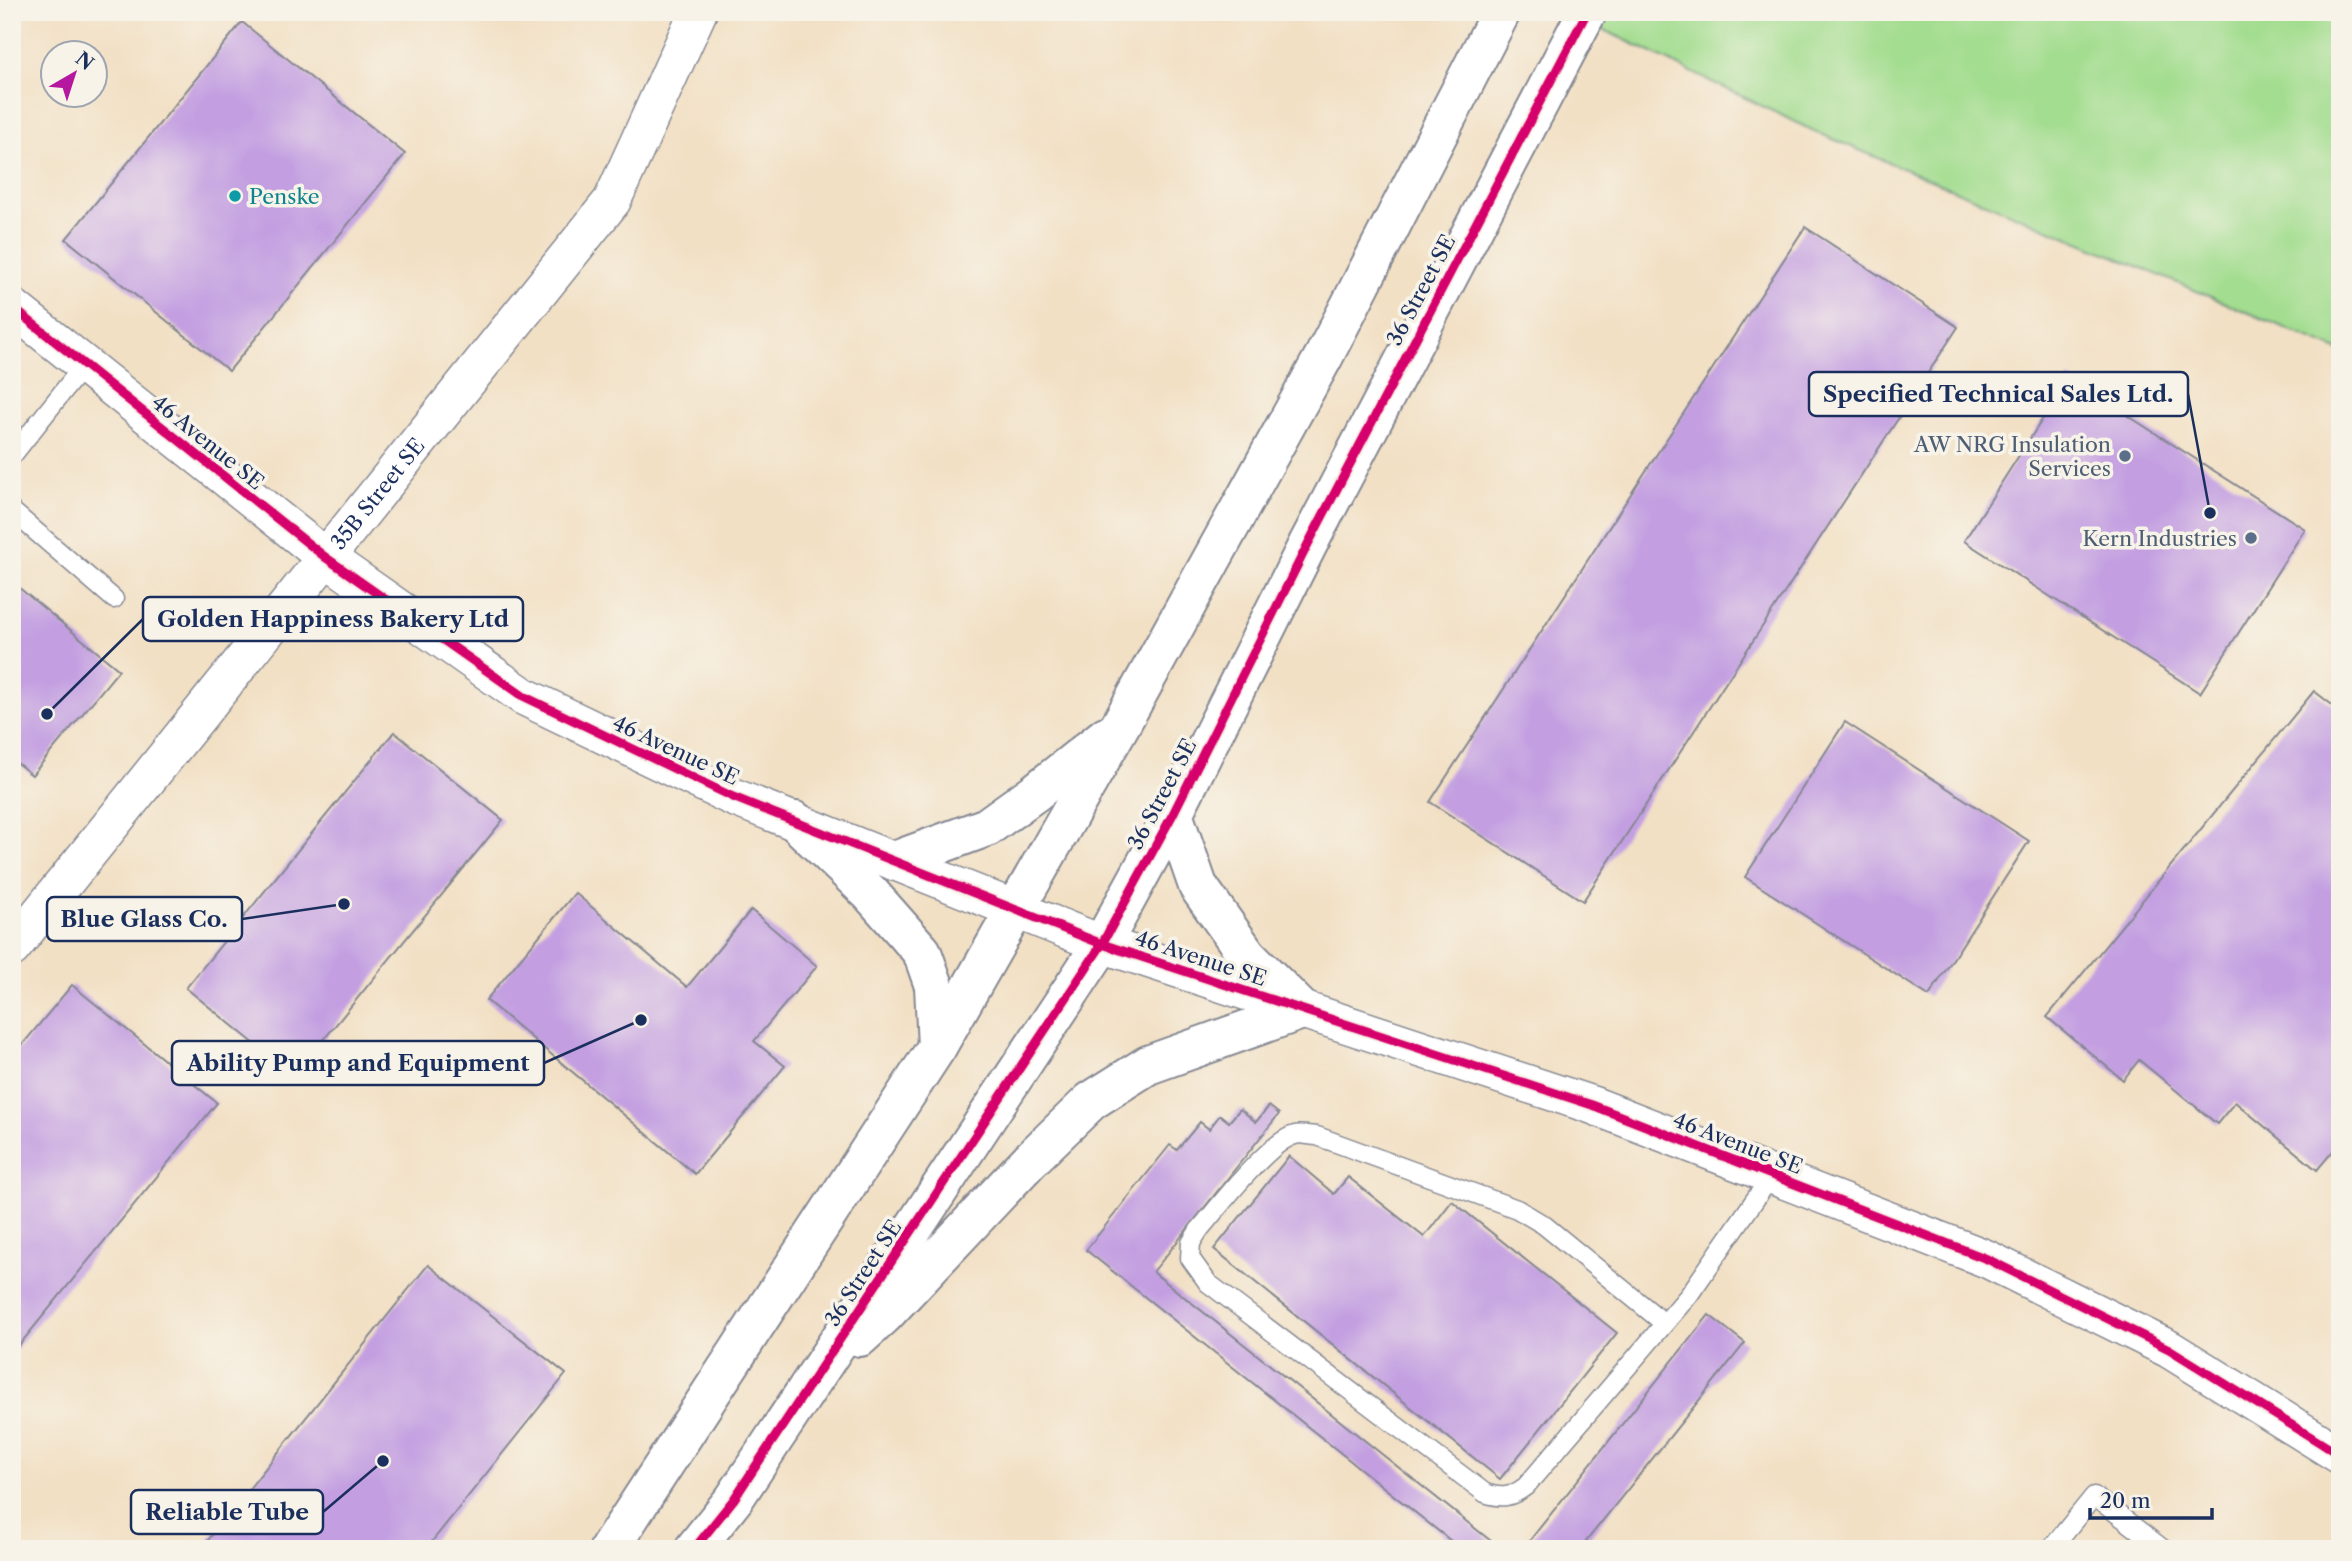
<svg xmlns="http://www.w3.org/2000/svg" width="2352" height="1561" font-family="'Libre Caslon Text',serif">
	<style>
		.green { fill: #a3dd8f; stroke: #5f8676; stroke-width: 2 }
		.building { fill: #c39fe1 }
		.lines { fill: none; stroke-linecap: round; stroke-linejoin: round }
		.service-casing { stroke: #868892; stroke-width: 21 }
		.minor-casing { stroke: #868892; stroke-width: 40 }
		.tertiary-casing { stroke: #868892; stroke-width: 42 }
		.service { stroke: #fff; stroke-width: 18 }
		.minor { stroke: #fff; stroke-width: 37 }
		.tertiary { stroke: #fff; stroke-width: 38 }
		.cycleway-casing { stroke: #f7f3e8; stroke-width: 13 }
		.cycleway { stroke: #d6006c; stroke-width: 9 }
		.culture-dot { fill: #0f9aa8; stroke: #f7f3e8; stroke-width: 2.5 }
		.service-dot { fill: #5c6f8a; stroke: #f7f3e8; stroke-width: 2.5 }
		.labels { text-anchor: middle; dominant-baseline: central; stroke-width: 7; stroke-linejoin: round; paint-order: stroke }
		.culture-label { font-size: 21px; fill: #0d838f; stroke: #f7f3e8; text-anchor: start }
		.street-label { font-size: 21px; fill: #1b2f5e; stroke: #f7f3e8 }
		.service-label { font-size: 21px; fill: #4e5e75; stroke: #f7f3e8; text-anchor: end }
		.leader { fill: none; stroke: #1b2f5e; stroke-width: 2.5 }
		.callout-dot { fill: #1b2f5e; stroke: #f7f3e8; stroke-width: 2.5 }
		.callout { fill: #f7f3e8; stroke: #1b2f5e; stroke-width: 2.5 }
		.callout-label { font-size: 23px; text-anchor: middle; font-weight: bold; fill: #1b2f5e }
	</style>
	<rect width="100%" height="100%" fill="#f7f3e8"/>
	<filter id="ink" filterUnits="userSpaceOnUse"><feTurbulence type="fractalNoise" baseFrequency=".0143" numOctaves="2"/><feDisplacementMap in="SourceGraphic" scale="14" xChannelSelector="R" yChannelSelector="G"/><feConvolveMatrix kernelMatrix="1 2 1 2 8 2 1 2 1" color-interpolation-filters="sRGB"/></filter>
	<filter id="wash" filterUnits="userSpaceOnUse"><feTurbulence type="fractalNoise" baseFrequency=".00686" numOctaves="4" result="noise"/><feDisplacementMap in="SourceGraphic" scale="28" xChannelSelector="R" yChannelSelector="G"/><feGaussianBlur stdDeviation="1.57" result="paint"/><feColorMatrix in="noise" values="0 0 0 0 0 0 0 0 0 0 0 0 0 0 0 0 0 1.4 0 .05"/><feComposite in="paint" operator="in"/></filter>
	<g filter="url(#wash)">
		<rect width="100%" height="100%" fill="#f2e0c5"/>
		<!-- green -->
		<path class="green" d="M1567 12H2340V351L1816 132Z"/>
		<g id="blocks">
			<!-- building -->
			<g class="building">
				<path d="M242 22 405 154 229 371 66 239Z"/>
				<path d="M1805 227 1958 327 1583 901 1430 802Z"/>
				<path d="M2069 378 2305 529 2200 693 1964 541Z"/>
				<path d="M12 582 119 670 32 775 12 759Z"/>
				<path d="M2314 691 2340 711V1158L2332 1152 2317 1170 2235 1102 2217 1124 2139 1060 2123 1080 2047 1017Z"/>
				<path d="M1845 722 2029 841 1929 996 1745 877Z"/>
				<path d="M394 732 503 820 294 1076 186 988Z"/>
				<path d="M575 893 687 987 751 910 817 966 754 1041 785 1066 695 1174 486 1000Z"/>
				<path d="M72 985 217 1103 12 1354V1057Z"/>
				<path d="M1269 1106 1279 1114 1153 1272 1501 1549H1461L1086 1250 1170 1145 1177 1150 1200 1122 1209 1129 1220 1115 1229 1122 1240 1109 1256 1122Z"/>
				<path d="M1289 1156 1334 1194 1348 1177 1424 1237 1452 1201 1617 1333 1500 1479 1214 1249Z"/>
				<path d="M428 1265 566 1374 426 1549H201Z"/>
				<path d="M1709 1315 1745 1343 1580 1549H1523Z"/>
			</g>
		</g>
	</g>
	<g filter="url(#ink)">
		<use href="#blocks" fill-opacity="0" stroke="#868892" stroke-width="2"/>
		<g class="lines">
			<!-- service casing -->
			<g class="service-casing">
				<g id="service">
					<path d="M12 456 84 365"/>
					<path d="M12 511 114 599"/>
					<path d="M1664 1323 1544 1225 1517 1209 1317 1136C1310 1136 1301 1133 1295 1135 1269 1141 1218 1208 1199 1230L1191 1243 1190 1258 1208 1283 1485 1493C1502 1499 1512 1497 1526 1486L1689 1295 1772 1175"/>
					<path d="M2051 1549 2094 1496 2163 1549"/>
				</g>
			</g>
			<!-- minor casing -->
			<g class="minor-casing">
				<g id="minor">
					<path d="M12 307 325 557 523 696 733 797 1102 944 1592 1105 1987 1259 2169 1349 2340 1455"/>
					<path id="s1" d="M12 948 612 201 698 12"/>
				</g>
			</g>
			<!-- tertiary casing -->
			<g class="tertiary-casing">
				<g id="tertiary">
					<path d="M795 821 870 893 922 952 934 986 937 1047"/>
					<path d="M894 861 987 827 1037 791 1106 736"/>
					<path d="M860 1337 884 1315 1030 1160 1091 1101 1148 1065 1302 1010 1247 955 1198 886 1173 814"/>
					<path d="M609 1549 937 1047 1121 724 1324 356 1501 12"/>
					<path d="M694 1549 734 1499 1102 944 1173 814 1308 544 1587 12"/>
				</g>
			</g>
			<!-- service -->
			<use href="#service" class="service"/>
			<!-- minor -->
			<use href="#minor" class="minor"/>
			<!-- tertiary -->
			<use href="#tertiary" class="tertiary"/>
			<!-- cycleway casing -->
			<g class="cycleway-casing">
				<g id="cycleway">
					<path d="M12 307 325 557 523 696 733 797 1102 944 1592 1105 1987 1259 2169 1349 2340 1455"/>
					<path d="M694 1549 734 1499 1102 944 1173 814 1308 544 1587 12"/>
				</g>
			</g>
			<!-- cycleway -->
			<use href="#cycleway" class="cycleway"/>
		</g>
	</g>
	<!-- markers -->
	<circle class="culture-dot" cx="235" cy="196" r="7"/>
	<g class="service-dot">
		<circle cx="2125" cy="456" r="7"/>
		<circle cx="2251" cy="538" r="7"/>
	</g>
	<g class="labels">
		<!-- culture labels -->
		<g class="culture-label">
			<text x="249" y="196">Penske</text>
		</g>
		<!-- street labels -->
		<g class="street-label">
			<text transform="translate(1421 290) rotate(-62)">36 Street SE</text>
			<text transform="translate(208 442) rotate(39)">46 Avenue SE</text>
			<text stroke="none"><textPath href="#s1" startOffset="583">35B Street SE</textPath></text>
			<text transform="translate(676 750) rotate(25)">46 Avenue SE</text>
			<text transform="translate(1162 794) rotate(-62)">36 Street SE</text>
			<text transform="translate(1201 958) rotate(18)">46 Avenue SE</text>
			<text transform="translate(1738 1143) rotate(21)">46 Avenue SE</text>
			<text transform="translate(863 1273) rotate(-57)">36 Street SE</text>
		</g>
		<!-- service labels -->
		<g class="service-label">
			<text x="2111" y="444">AW NRG Insulation<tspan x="2111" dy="24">Services</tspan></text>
			<text x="2237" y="538">Kern Industries</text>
		</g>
	</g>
	<!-- callouts -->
	<path class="leader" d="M2210 513L2188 394M47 714L143 619M344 904L242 919M641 1020L544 1063M383 1461L323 1512"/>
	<g class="callout-dot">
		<circle cx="2210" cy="513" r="7"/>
		<circle cx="47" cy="714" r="7"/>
		<circle cx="344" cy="904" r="7"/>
		<circle cx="641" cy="1020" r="7"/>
		<circle cx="383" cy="1461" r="7"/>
	</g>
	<g class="callout">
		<rect x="1809" y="372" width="379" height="44" rx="7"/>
		<rect x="143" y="597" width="380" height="44" rx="7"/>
		<rect x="47" y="897" width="195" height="44" rx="7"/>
		<rect x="172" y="1041" width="372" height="44" rx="7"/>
		<rect x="131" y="1490" width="192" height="44" rx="7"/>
	</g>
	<g class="callout-label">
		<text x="1998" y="402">Specified Technical Sales Ltd.</text>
		<text x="333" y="627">Golden Happiness Bakery Ltd</text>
		<text x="144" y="927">Blue Glass Co.</text>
		<text x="358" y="1071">Ability Pump and Equipment</text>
		<text x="227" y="1520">Reliable Tube</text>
	</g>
	<!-- margin -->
	<rect width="2352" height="1561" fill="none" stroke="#f7f3e8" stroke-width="42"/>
	<!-- north arrow -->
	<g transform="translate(74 74) rotate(39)"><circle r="33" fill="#f7f3e8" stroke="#9fa5b1" stroke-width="2"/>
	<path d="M0-5L12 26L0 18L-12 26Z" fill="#b5179e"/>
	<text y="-10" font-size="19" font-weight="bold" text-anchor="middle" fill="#1b2f5e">N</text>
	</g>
	<!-- scale -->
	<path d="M2090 1508v10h122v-10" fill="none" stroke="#1b2f5e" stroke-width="3.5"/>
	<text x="2100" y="1508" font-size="21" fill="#1b2f5e" stroke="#f7f3e8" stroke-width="5" paint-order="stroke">20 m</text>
</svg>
